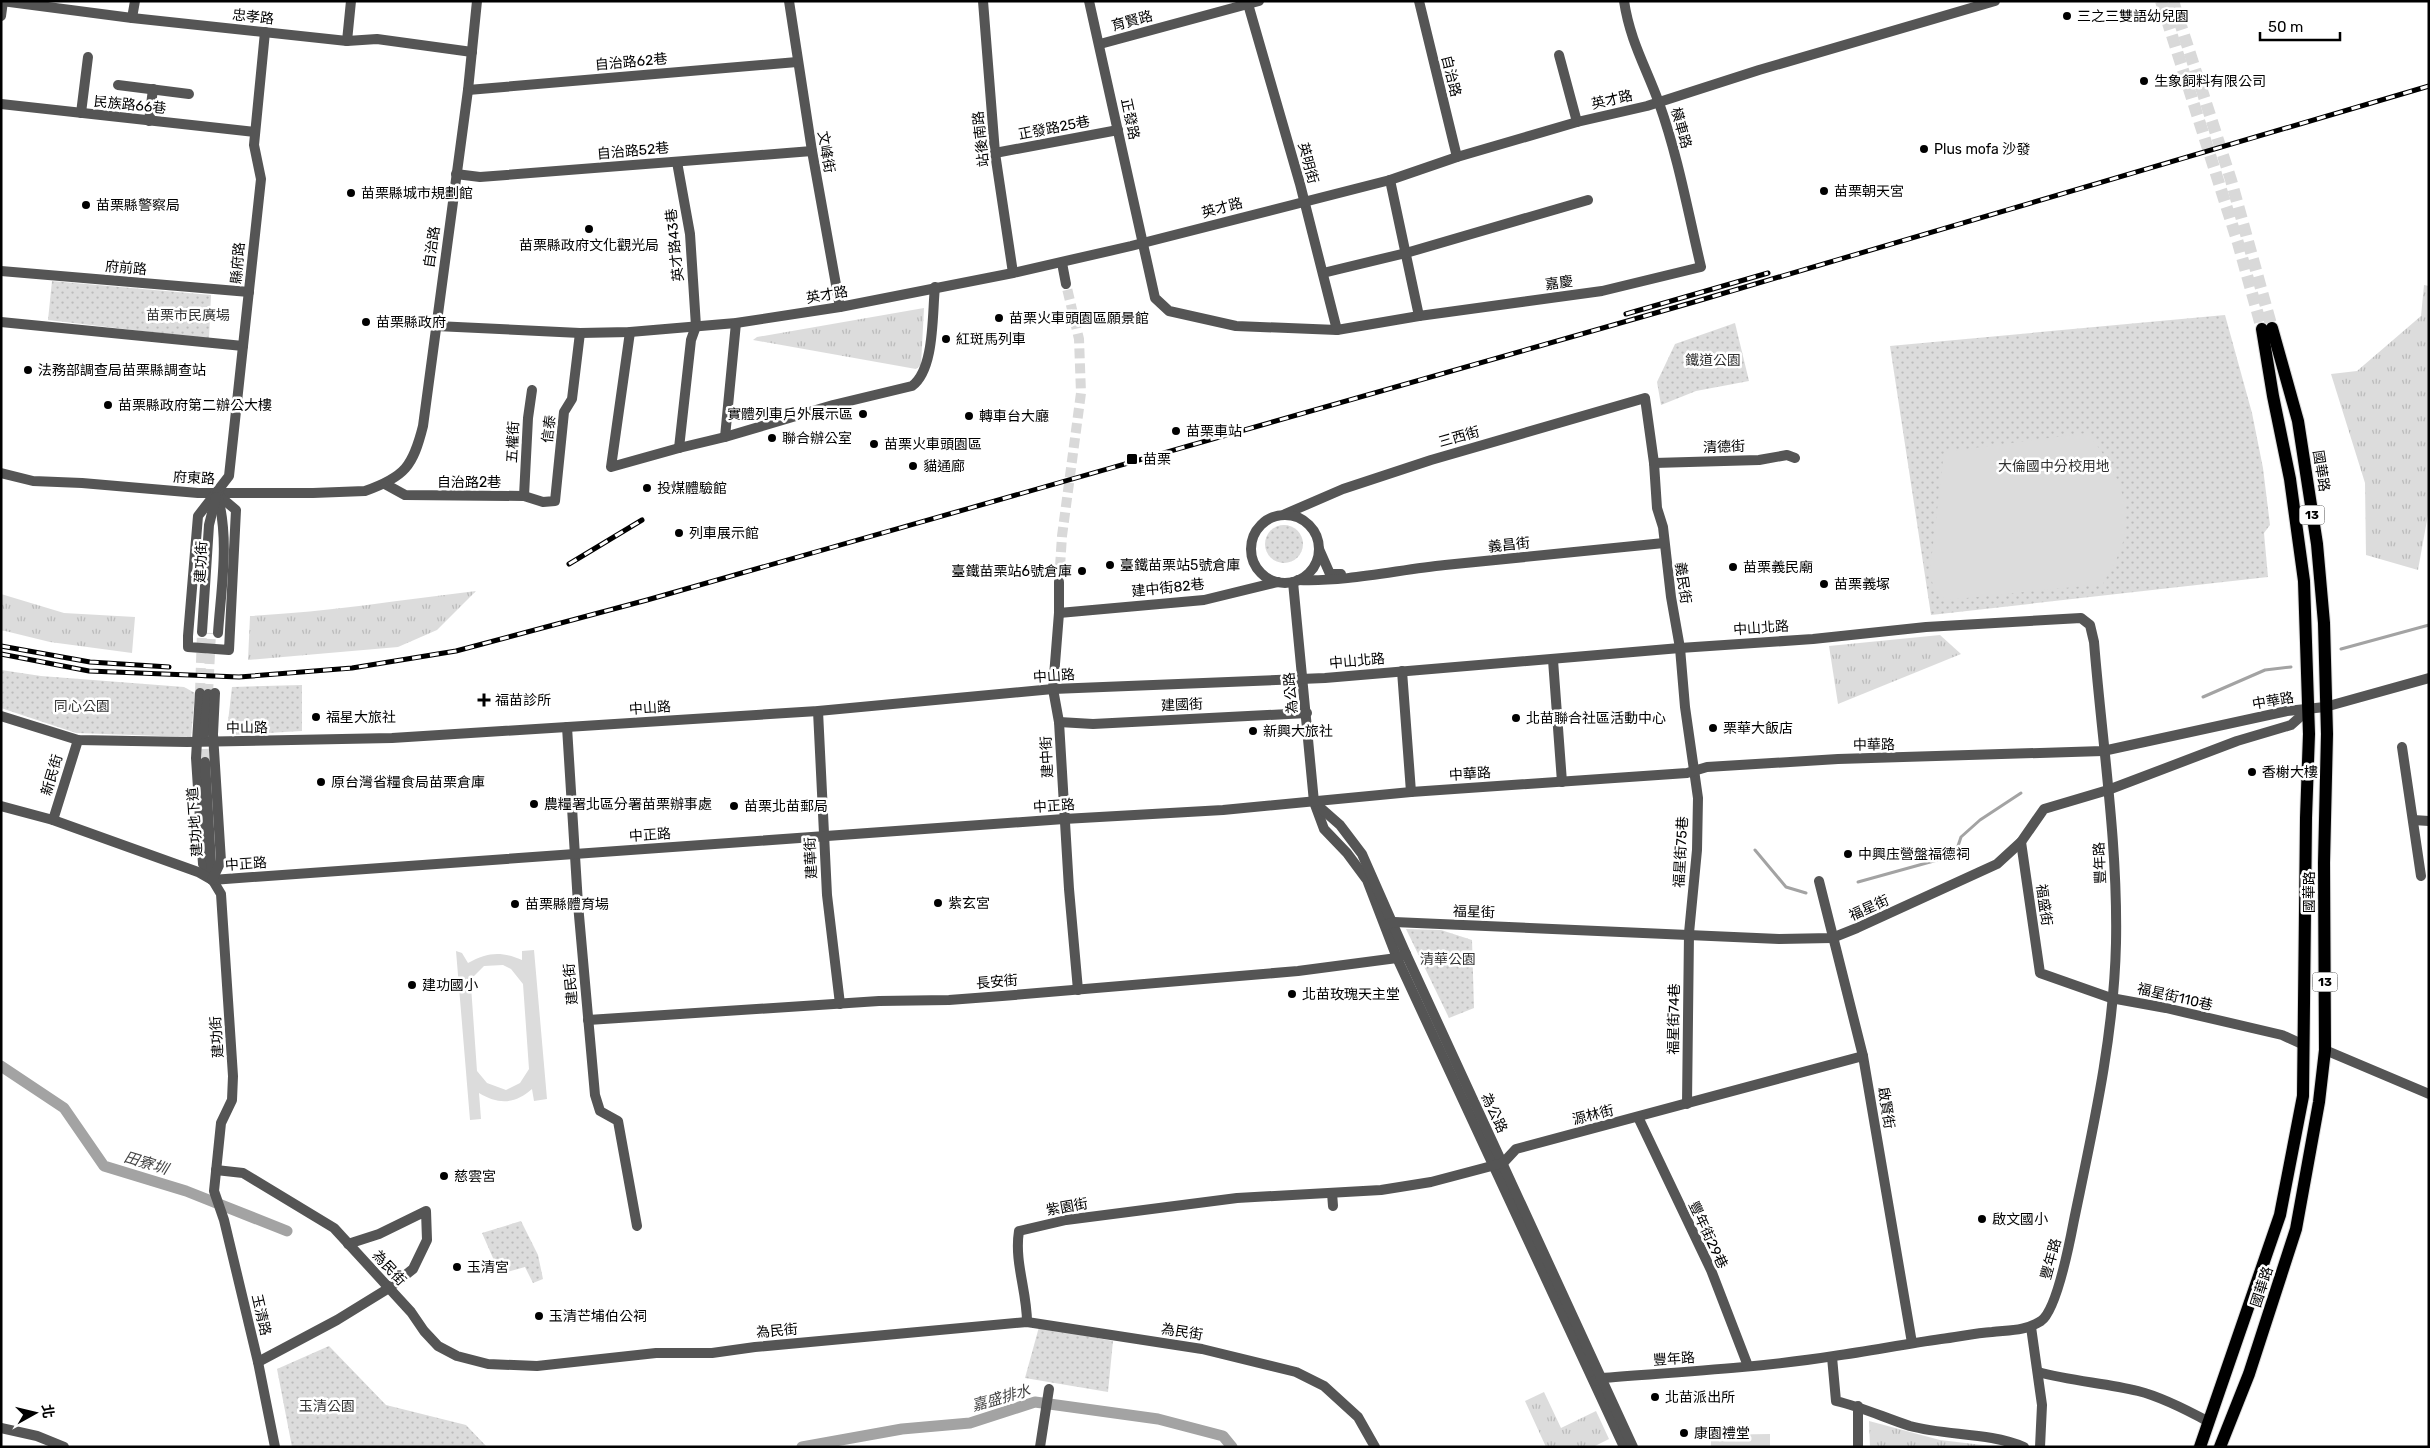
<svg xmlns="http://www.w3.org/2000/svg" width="2430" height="1448" font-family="Rubik,'Noto Sans TC',sans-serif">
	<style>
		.grass { fill: url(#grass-tufts) }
		.park { fill: url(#park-dots) }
		.pitch { fill: #dcdcdc; fill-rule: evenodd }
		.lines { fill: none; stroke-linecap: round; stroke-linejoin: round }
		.stream { stroke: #a3a3a3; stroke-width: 3 }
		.canal { stroke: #a3a3a3; stroke-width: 11 }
		.minor-tunnel { stroke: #d9d9d9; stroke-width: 10; stroke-dasharray: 10 5; stroke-linecap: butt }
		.major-tunnel { stroke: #d9d9d9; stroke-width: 12; stroke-dasharray: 12 6; stroke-linecap: butt }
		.major-casing { stroke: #dbdbdb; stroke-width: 14 }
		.minor { stroke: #555; stroke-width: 10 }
		.major { stroke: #000; stroke-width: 12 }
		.rail-casing { stroke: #000; stroke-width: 5 }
		.rail { stroke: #fff; stroke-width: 3; stroke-dasharray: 9; stroke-linecap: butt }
		.poi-dot { fill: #000; stroke: #fff; stroke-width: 2 }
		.labels { text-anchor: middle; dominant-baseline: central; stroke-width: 5; stroke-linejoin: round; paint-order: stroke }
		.shield { fill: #fff; stroke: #4c4c4c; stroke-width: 1 }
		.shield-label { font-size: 12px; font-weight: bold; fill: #000 }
		.poi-label { font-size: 14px; fill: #000; stroke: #fff; text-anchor: start }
		.street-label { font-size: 14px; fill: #000; stroke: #fff }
		.park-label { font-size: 14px; fill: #333; stroke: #fff }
		.water-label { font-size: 15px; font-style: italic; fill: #444; stroke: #fff }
	</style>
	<defs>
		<pattern id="grass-tufts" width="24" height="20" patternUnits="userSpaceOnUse" patternTransform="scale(1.25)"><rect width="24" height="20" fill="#dcdcdc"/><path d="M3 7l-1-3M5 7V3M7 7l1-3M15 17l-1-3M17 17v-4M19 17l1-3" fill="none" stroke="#bbb"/></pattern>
		<pattern id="park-dots" width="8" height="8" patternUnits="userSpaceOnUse" patternTransform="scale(1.25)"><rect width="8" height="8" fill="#dcdcdc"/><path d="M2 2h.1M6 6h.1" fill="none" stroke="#bbb" stroke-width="1.8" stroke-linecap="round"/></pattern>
	</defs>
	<rect width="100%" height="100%" fill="#fff"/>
	<!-- grass -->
	<g class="grass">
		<path d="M2424 285 2429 286V509L2418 570 2366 555 2365 483 2331 374 2357 371 2421 316Z"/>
		<path d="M924 308 921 365 916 369 753 340 757 337Z"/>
		<path d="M476 591 437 630 398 647 248 660 250 616C326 612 401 600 476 591Z"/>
		<path d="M1 594 64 613 135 617 132 653 50 642 1 630Z"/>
		<path d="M1940 635 1961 654 1838 704 1829 646Z"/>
		<path d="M1544 1392 1561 1428 1596 1411 1609 1439 1593 1447H1546L1525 1401Z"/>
		<path d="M1869 1421 1940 1440 1999 1447H1870Z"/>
	</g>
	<!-- park -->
	<g class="park">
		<path d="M52 281 211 295 209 339 48 320Z"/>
		<path d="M2225 315 2252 413 2263 468 2270 525 2264 533 2268 577 1931 615 1890 346Z"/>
		<path d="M1735 323 1749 381 1696 391 1661 405 1657 382 1675 344Z"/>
		<circle cx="1284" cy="544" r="19"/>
		<path d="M1 670 41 676 184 687 195 693 191 737 76 733 1 708Z"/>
		<path d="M302 685V731L233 735 227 730 232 687Z"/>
		<path d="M1406 929 1441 930 1472 940 1474 1008 1449 1018Z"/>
		<path d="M521 1221 538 1255 543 1279 533 1283 525 1267 500 1274 482 1233Z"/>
		<path d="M1039 1327 1113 1341 1108 1392 1025 1378Z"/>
		<path d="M329 1346 386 1405 466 1425 487 1447H292L277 1369Z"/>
	</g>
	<!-- pitch -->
	<g class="pitch">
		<path d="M2087 433C2112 462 2134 501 2123 542 2119 557 2110 570 2103 584L1947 600 1934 592 1930 570 1944 452Z"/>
		<path d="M534 950 547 1099 534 1101 532 1089C515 1104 499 1105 479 1093L481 1119 470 1120 456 951 462 953 468 963C488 952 501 951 522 960V951ZM503 965 511 969 523 984 529 1069 520 1083 506 1090 487 1083 477 1071 471 986V979L484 966Z"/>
		<path d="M1770 1434V1447H1711V1435Z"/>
	</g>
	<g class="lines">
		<!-- stream -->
		<g class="stream">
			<path d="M2341 649 2429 625"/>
			<path d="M2203 697 2265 670 2291 667"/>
			<path d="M1755 850 1786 887 1806 893"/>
			<path d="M1858 882 1941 859 1956 852 1961 837 1980 820 2021 793"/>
		</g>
		<!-- canal -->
		<g class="canal">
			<path d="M1 1066 64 1108 104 1166 186 1191 287 1231"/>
			<path d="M802 1447 902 1429 970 1423 1035 1402 1158 1419 1223 1436 1232 1447"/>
		</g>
		<!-- minor-tunnel -->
		<g class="minor-tunnel">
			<path d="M1059 582 1062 536 1081 393 1079 339 1066 284"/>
			<path d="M200 693 202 632"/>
			<path d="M208 694 211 633"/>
			<path d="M204 734 205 762"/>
		</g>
		<!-- major-tunnel -->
		<g class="major-tunnel">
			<path d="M2161 1 2238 243 2262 329"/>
			<path d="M2173 1 2231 180 2272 328"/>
		</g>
		<!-- major casing -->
		<g class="major-casing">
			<g id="major">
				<path d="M2200 1447 2280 1215 2303 1096 2306 818 2309 734 2304 581 2290 479 2273 396 2262 329"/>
				<path d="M2220 1447 2249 1374 2296 1229 2319 1102 2325 1050 2324 863 2327 734 2324 623 2317 544 2298 421 2272 328"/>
			</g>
		</g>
		<!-- minor -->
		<g class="minor">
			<path d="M2 1 132 18 347 41 377 39 472 52"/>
			<path d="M789 1 812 151 840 307"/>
			<path d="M983 1 995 153 1013 273"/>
			<path d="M1089 1 1155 298 1169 311 1236 326 1337 330 1419 316 1602 291 1701 267C1688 212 1678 156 1659 103 1646 67 1630 41 1624 1"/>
			<path d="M1419 1 1457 157"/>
			<path d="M1248 4 1300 184 1337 330"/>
			<path d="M1 16 3 1"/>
			<path d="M132 18 135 1"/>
			<path d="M347 41 351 1"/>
			<path d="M1100 44 1259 1"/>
			<path d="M1559 55 1577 122"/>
			<path d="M118 85 189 94"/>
			<path d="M468 90 797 62"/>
			<path d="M1 104 255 132"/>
			<path d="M81 113 88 57"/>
			<path d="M149 121 153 89"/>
			<path d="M995 153 1118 130"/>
			<path d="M677 162 690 234 696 326 691 340 679 448"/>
			<path d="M456 174 480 177 812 151"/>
			<path d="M1390 180 1419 316"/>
			<path d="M1062 263 1066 284"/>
			<path d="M1 271 249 292"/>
			<path d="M1323 273 1406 253 1588 200"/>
			<path d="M1 322 243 346"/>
			<path d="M436 326 580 333 630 332 736 323 840 307 1013 273 1131 246 1390 180 1457 157 1577 122 1647 106 1759 70 1995 1"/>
			<path d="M630 332 611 467 679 448 725 437 833 405 912 386C935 369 932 314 935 287"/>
			<path d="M725 437 736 323"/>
			<path d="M1654 463 1759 460 1787 455 1795 458"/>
			<path d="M1 473 33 481 82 483 198 493H313L365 491C405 477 413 466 423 426L468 90 477 1"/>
			<path d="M385 484 405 495 524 496 543 502 555 501 564 412 572 399 580 333"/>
			<path d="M217 494 236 510 229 650 188 647V636L198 516 229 476 261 179 254 145 265 32"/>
			<path d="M217 494C230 538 221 589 218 633"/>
			<path d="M524 496 528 418 532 390"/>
			<path d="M1285 514 1343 489 1431 460 1645 398 1654 463 1657 508 1663 527 1671 597 1680 648 1685 707 1698 798 1697 850 1689 933 1687 1104"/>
			<circle cx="1285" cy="549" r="34"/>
			<path d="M1319 549 1330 574H1341"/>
			<path d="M1298 580C1348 582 1396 570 1445 565 1518 557 1591 550 1664 543"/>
			<path d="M1059 582V613L1053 689 1059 722 1069 889 1078 990"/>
			<path d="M1293 582 1314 802 1324 829 1347 853 1367 880 1397 958 1624 1447"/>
			<path d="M1059 613 1204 600 1278 582"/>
			<path d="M202 632 209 525 216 497"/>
			<path d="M1553 660 1562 782"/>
			<path d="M1402 671 1411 792"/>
			<path d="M200 693 196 758 203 864 221 894 233 1076 232 1100 221 1123 214 1191 224 1220 258 1362 275 1447"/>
			<path d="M818 711 827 895 840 1004"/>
			<path d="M1 716 78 740 187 742 392 738 818 711 1053 689 1325 678 1680 648 1813 639 1926 627 2081 618 2090 625 2094 642C2102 742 2118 843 2116 943 2114 1037 2093 1128 2074 1220 2070 1241 2057 1310 2041 1321 2025 1331 2010 1330 1992 1332 1975 1333 1958 1337 1941 1339 1905 1344 1870 1351 1834 1356 1757 1368 1678 1372 1601 1378L1594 1381"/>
			<path d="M1059 722 1093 724 1307 713"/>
			<path d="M567 727 578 904 595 1095 600 1111 618 1121 637 1226"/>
			<path d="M204 734 208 694"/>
			<path d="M2402 747 2421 876"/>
			<path d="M205 762 212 879"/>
			<path d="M1315 803 1340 825 1362 854 1406 954 1633 1447"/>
			<path d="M1 806 53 820 198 872 212 880 1064 819 1223 810 1411 792 1687 773 1707 767 1838 759 2103 751 2287 711 2325 707 2429 678"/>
			<path d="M53 820 78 740"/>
			<path d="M2413 820 2429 821"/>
			<path d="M2021 842 2040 973 2111 998 2166 1008 2282 1035 2304 1045"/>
			<path d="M212 880 221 861 213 734 215 693"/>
			<path d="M1819 881 1863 1056 1912 1343"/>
			<path d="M1385 925 1394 922 1779 939 1832 938 1857 928 1997 864 2021 842 2044 809 2108 790 2237 741 2291 725 2309 709"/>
			<path d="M588 1020 879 1001 949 1000 1002 996 1298 971 1397 958 1406 954"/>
			<path d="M2325 1050 2429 1094"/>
			<path d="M1638 1117 1711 1270 1748 1366"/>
			<path d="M216 1170 243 1173 334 1228 411 1312 424 1331 438 1346 457 1356 488 1364 537 1366 656 1353H712L755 1347 1027 1322 1202 1349 1296 1372 1324 1386 1358 1417 1375 1447"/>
			<path d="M1332 1193 1333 1206"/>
			<path d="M1027 1322C1027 1291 1014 1262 1019 1231L1066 1220 1237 1198 1381 1190 1431 1182 1503 1163 1516 1149 1863 1056"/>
			<path d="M2031 1327 2042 1405 2040 1447"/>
			<path d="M1832 1357 1836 1401C1862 1407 1885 1418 1910 1426 1947 1436 1988 1432 2024 1447"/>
			<path d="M258 1362 337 1320 389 1288 413 1269 427 1240 426 1211 379 1234 348 1244"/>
			<path d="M2038 1372C2071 1381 2105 1383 2138 1391 2162 1397 2187 1410 2209 1422"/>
			<path d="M1 1428 37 1436 64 1447"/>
			<path d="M1040 1447 1049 1389"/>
			<path d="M1858 1447V1406"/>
		</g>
		<!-- major -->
		<use href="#major" class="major"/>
		<!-- rail casing -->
		<g class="rail-casing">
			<g id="rail">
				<path d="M1626 314 1768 273"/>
				<path d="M569 564 642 520"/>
				<path d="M1 646 90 662 169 667"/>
				<path d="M1 654 89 671 239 677 352 668 456 651 647 600 1694 302 2429 86"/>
			</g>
		</g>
		<!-- rail -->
		<use href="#rail" class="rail"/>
	</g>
	<!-- markers -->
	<g class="poi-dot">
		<circle cx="2067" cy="16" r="5"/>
		<circle cx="2144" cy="81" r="5"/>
		<circle cx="1924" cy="149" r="5"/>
		<circle cx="1824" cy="191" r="5"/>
		<circle cx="351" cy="193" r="5"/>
		<circle cx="86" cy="205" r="5"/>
		<circle cx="589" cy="229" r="5"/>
		<circle cx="999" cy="318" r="5"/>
		<circle cx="366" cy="322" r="5"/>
		<circle cx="946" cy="339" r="5"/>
		<circle cx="28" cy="370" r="5"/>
		<circle cx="108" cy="405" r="5"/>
		<circle cx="863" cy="414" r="5"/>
		<circle cx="969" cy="416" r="5"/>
		<circle cx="1176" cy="431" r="5"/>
		<circle cx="772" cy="438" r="5"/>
		<circle cx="874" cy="444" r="5"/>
		<rect x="1126" y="453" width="12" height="12" rx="2.5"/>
		<circle cx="913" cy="466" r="5"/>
		<circle cx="647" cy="488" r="5"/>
		<circle cx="679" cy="533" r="5"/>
		<circle cx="1110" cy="565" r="5"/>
		<circle cx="1733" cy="567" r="5"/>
		<circle cx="1082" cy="571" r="5"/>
		<circle cx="1824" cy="584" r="5"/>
		<path d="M481.5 692.5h5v5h5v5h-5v5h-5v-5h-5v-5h5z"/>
		<circle cx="316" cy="717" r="5"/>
		<circle cx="1516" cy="718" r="5"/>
		<circle cx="1713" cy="728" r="5"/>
		<circle cx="1253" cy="731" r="5"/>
		<circle cx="2252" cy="772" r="5"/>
		<circle cx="321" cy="782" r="5"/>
		<circle cx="534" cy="804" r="5"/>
		<circle cx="734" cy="806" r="5"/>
		<circle cx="1848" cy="854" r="5"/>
		<circle cx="938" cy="903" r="5"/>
		<circle cx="515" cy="904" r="5"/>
		<circle cx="412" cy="985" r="5"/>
		<circle cx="1292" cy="994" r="5"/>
		<circle cx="444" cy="1176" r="5"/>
		<circle cx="1982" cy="1219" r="5"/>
		<circle cx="457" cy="1267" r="5"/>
		<circle cx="539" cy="1316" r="5"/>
		<circle cx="1655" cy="1397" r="5"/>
		<circle cx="1684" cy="1433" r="5"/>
	</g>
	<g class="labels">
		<!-- shield labels -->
		<g class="shield">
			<rect x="2299.5" y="505.5" width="25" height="19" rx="4"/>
			<rect x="2312.5" y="972.5" width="25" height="19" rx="4"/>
		</g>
		<g class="shield-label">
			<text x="2312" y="515">13</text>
			<text x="2325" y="982">13</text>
		</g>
		<!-- poi labels -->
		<g class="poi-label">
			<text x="2077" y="16">三之三雙語幼兒園</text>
			<text x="2154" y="81">生象飼料有限公司</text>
			<text x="1934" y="149">Plus mofa 沙發</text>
			<text x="1834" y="191">苗栗朝天宮</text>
			<text x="361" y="193">苗栗縣城市規劃館</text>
			<text x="96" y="205">苗栗縣警察局</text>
			<text x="589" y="245" text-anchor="middle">苗栗縣政府文化觀光局</text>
			<text x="1009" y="318">苗栗火車頭園區願景館</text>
			<text x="376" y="322">苗栗縣政府</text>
			<text x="956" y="339">紅斑馬列車</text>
			<text x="38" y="370">法務部調查局苗栗縣調查站</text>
			<text x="118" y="405">苗栗縣政府第二辦公大樓</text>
			<text x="853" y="414" text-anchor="end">實體列車戶外展示區</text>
			<text x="979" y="416">轉車台大廳</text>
			<text x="1186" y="431">苗栗車站</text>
			<text x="782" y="438">聯合辦公室</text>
			<text x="884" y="444">苗栗火車頭園區</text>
			<text x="1143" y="459">苗栗</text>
			<text x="923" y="466">貓通廊</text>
			<text x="657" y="488">投煤體驗館</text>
			<text x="689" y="533">列車展示館</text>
			<text x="1120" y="565">臺鐵苗栗站5號倉庫</text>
			<text x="1743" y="567">苗栗義民廟</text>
			<text x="1072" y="571" text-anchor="end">臺鐵苗栗站6號倉庫</text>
			<text x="1834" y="584">苗栗義塚</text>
			<text x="495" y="700">福苗診所</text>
			<text x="326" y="717">福星大旅社</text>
			<text x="1526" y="718">北苗聯合社區活動中心</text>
			<text x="1723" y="728">栗華大飯店</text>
			<text x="1263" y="731">新興大旅社</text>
			<text x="2262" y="772">香榭大樓</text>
			<text x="331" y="782">原台灣省糧食局苗栗倉庫</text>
			<text x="544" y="804">農糧署北區分署苗栗辦事處</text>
			<text x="744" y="806">苗栗北苗郵局</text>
			<text x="1858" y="854">中興庒營盤福德祠</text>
			<text x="948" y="903">紫玄宮</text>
			<text x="525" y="904">苗栗縣體育場</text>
			<text x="422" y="985">建功國小</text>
			<text x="1302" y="994">北苗玫瑰天主堂</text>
			<text x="454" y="1176">慈雲宮</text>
			<text x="1992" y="1219">啟文國小</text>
			<text x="467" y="1267">玉清宮</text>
			<text x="549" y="1316">玉清芒埔伯公祠</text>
			<text x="1665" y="1397">北苗派出所</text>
			<text x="1694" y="1433">康園禮堂</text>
		</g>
		<!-- street labels -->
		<g class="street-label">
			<text transform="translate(253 17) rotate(6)">忠孝路</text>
			<text transform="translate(1132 21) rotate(-15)">育賢路</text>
			<text transform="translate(631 62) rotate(-5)">自治路62巷</text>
			<text transform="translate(1451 76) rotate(76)">自治路</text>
			<text transform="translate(1612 100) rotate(-13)">英才路</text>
			<text transform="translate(130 105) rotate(6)">民族路66巷</text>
			<text transform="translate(1130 119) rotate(78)">正發路</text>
			<text transform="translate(1054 128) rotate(-11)">正發路25巷</text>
			<text transform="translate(1681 128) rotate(74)">橫車路</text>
			<text transform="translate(981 139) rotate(-96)">站後南路</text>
			<text transform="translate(633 151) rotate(-5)">自治路52巷</text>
			<text transform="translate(826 152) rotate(80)">文峰街</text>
			<text transform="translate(1308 163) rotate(75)">英明街</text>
			<text transform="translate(1222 208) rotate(-15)">英才路</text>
			<text transform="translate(675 245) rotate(-96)">英才路43巷</text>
			<text transform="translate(432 247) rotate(-82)">自治路</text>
			<text transform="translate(238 263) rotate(-85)">縣府路</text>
			<text transform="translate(126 268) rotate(5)">府前路</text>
			<text transform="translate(1559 283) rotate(-8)">嘉慶</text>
			<text transform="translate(827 295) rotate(-10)">英才路</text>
			<text transform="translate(549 429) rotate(-83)">信泰</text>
			<text transform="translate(1459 437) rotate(-16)">三西街</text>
			<text transform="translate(513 442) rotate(-87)">五權街</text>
			<text transform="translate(1724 447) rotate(-2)">清德街</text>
			<text transform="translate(2321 471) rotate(81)">國華路</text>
			<text transform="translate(194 478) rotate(3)">府東路</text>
			<text x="469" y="482">自治路2巷</text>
			<text transform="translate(1509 545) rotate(-6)">義昌街</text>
			<text transform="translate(201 562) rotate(-87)">建功街</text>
			<text transform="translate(1683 583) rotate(82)">義民街</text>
			<text transform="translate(1168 588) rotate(-6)">建中街82巷</text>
			<text transform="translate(1761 628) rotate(-4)">中山北路</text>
			<text transform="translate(1357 661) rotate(-5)">中山北路</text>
			<text transform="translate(1054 676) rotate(-4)">中山路</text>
			<text transform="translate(1291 693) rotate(-95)">為公路</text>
			<text transform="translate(2273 701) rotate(-10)">中華路</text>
			<text transform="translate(1182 705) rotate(-3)">建國街</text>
			<text transform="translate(650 708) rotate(-4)">中山路</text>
			<text transform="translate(247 728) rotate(-1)">中山路</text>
			<text transform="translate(1874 745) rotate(-1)">中華路</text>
			<text transform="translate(1047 757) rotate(-93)">建中街</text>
			<text transform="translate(1470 774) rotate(-4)">中華路</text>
			<text transform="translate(52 775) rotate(-73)">新民街</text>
			<text transform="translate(1054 806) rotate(-4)">中正路</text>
			<text transform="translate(195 822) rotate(-94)">建功地下道</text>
			<text transform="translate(650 835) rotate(-4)">中正路</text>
			<text transform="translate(1681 852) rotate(-87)">福星街75巷</text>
			<text transform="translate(811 858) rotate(-93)">建華街</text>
			<text transform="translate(2100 863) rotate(-93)">豐年路</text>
			<text transform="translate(246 864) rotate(-4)">中正路</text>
			<text transform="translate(2309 892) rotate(-90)">國華路</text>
			<text transform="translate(2044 905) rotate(82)">福盛街</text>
			<text transform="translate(1869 908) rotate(-24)">福星街</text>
			<text transform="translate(1474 912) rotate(2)">福星街</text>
			<text transform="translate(997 982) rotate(-5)">長安街</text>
			<text transform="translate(571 984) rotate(-95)">建民街</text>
			<text transform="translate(2175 997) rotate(13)">福星街110巷</text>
			<text transform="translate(1674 1019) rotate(-89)">福星街74巷</text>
			<text transform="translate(217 1037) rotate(-94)">建功街</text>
			<text transform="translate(1886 1108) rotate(81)">啟賢街</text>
			<text transform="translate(1494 1113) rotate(65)">為公路</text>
			<text transform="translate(1593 1115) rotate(-14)">源林街</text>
			<text transform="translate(1067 1207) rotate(-10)">紫園街</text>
			<text transform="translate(1708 1235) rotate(65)">豐年街29巷</text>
			<text transform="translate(2051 1259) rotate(-75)">豐年路</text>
			<text transform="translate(389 1268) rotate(47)">為民街</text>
			<text transform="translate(2262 1287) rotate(-72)">國華路</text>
			<text transform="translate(261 1315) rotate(77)">玉清路</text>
			<text transform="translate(777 1331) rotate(-5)">為民街</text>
			<text transform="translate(1182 1332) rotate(9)">為民街</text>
			<text transform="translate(1674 1359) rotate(-4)">豐年路</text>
		</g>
		<!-- park labels -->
		<g class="park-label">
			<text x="188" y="315">苗栗市民廣場</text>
			<text x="1713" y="360">鐵道公園</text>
			<text x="2054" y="466">大倫國中分校用地</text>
			<text x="82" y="706">同心公園</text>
			<text x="1448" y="959">清華公園</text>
			<text x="327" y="1406">玉清公園</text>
		</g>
		<!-- water labels -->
		<g class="water-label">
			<text transform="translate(146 1163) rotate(17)">田寮圳</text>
			<text transform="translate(1001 1398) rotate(-16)">嘉盛排水</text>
		</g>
	</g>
	<!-- border -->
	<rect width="2430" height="1448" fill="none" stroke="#000000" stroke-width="5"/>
	<!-- north arrow -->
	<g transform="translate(35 1413) rotate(82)" stroke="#ffffff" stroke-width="4" paint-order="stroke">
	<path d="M0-4L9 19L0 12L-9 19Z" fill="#000000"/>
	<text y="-8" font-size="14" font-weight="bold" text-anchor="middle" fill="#000000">北</text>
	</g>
	<!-- scale -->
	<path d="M2260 32v8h80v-8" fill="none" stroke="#000000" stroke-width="2.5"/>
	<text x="2268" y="32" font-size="15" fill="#000000" stroke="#ffffff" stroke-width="4" paint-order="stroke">50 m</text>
</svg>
